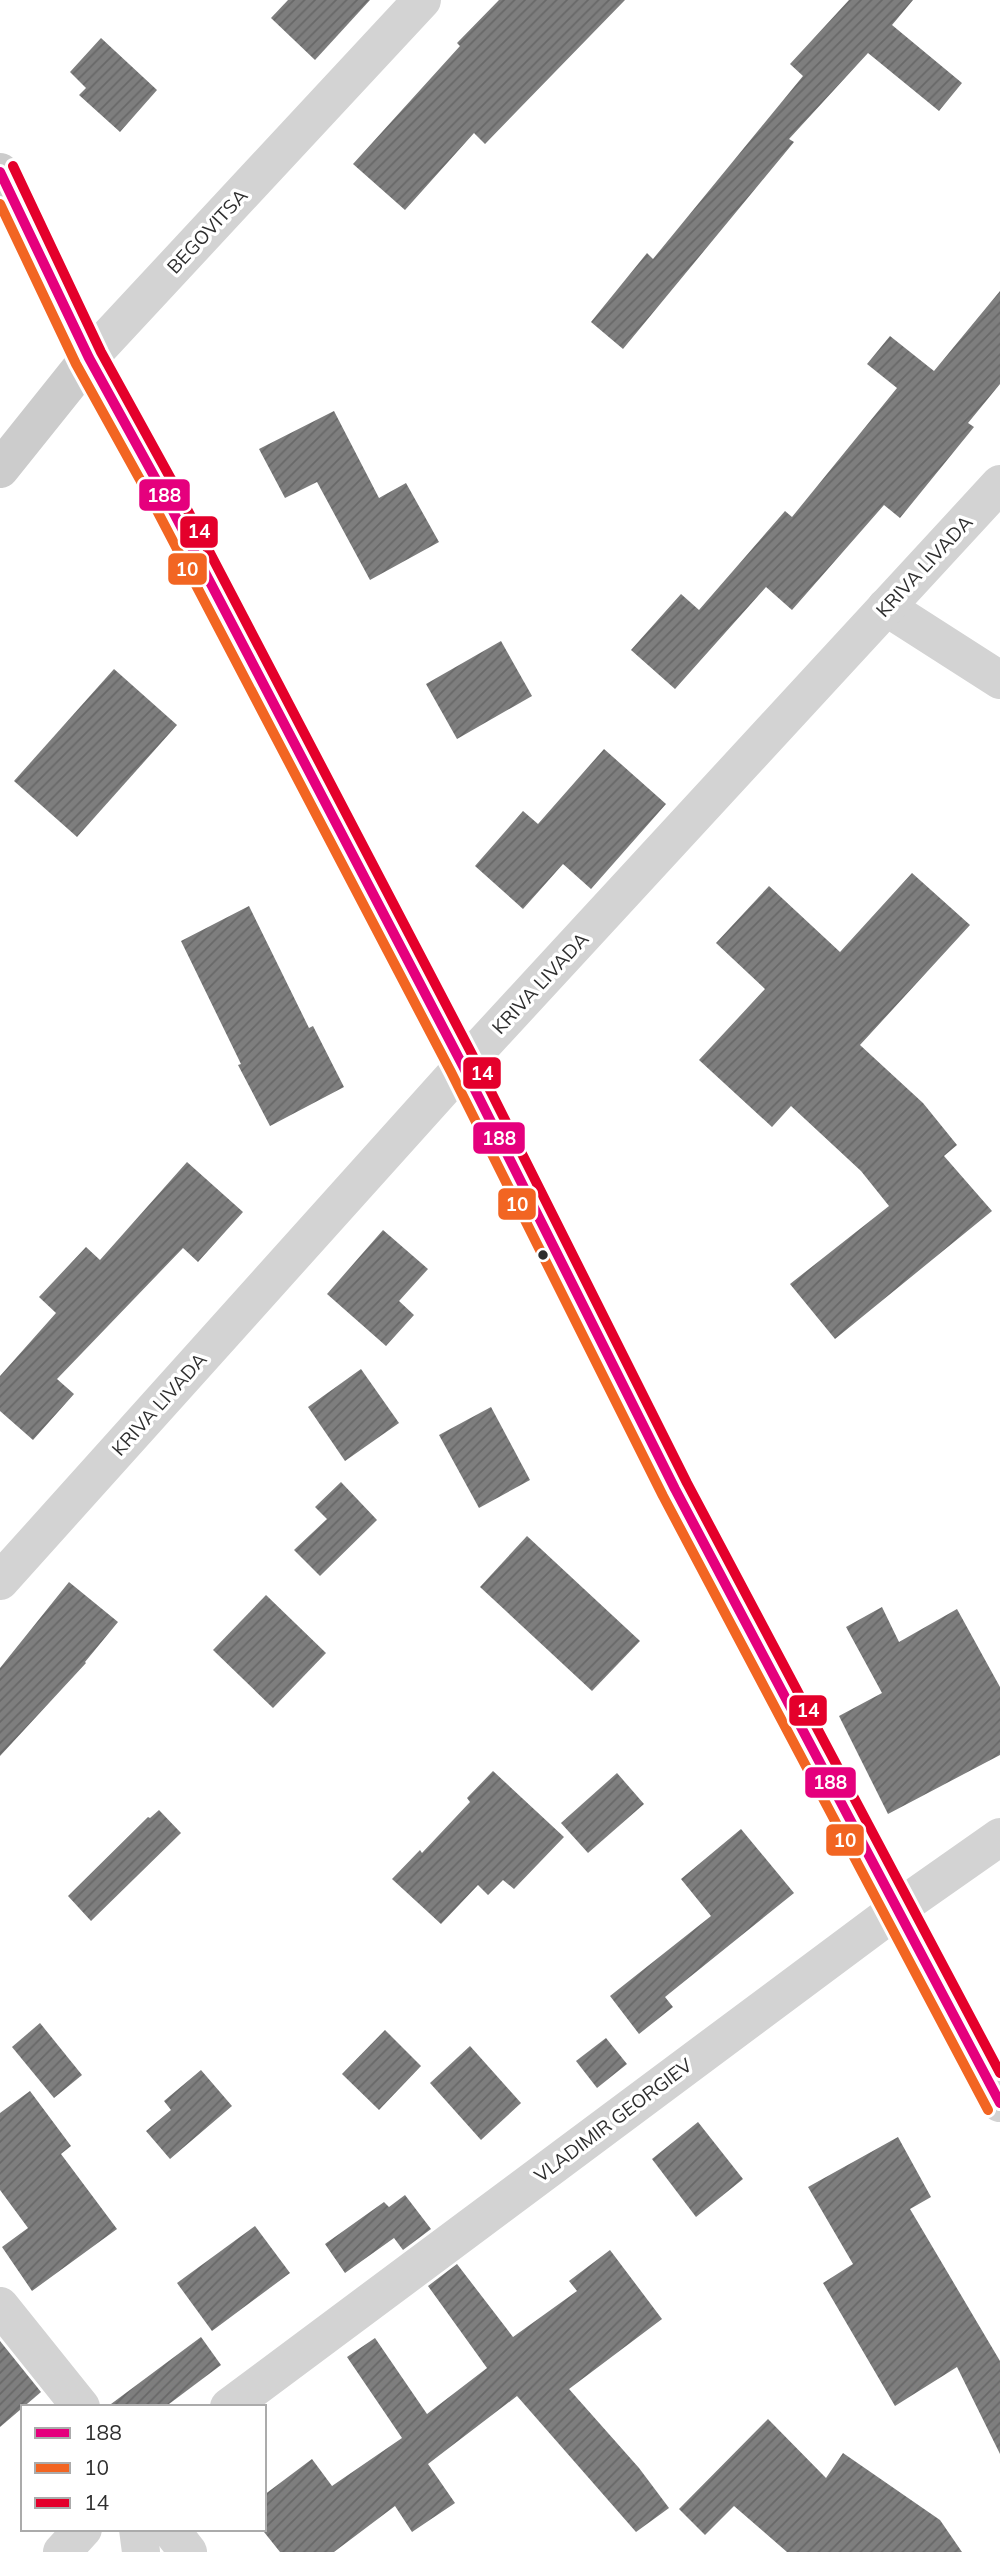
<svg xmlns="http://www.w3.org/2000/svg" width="1000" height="2552" font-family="Mulish,sans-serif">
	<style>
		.building { fill: url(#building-hatch) }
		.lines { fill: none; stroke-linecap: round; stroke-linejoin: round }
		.street { stroke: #d3d3d3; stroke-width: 38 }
		.secondary { stroke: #ccc; stroke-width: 38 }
		.bus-1-casing { stroke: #fff; stroke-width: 16 }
		.bus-2-casing { stroke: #fff; stroke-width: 16 }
		.bus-3-casing { stroke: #fff; stroke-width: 16 }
		.bus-1 { stroke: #e5007d; stroke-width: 10 }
		.bus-2 { stroke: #f26522; stroke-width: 10 }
		.bus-3 { stroke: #e4002b; stroke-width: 10 }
		.bus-dot { fill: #2e2e2e; stroke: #fff; stroke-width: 2.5 }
		.labels { text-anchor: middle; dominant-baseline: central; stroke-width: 7; stroke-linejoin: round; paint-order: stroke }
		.street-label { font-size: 19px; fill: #2e2e2e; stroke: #fff }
		.line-badge { stroke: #fff; stroke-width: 2.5 }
		.badge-label { font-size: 19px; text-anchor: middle; font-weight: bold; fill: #fff }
	</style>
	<defs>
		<pattern id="building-hatch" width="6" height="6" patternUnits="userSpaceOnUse" patternTransform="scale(1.75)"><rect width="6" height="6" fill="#7e7e7e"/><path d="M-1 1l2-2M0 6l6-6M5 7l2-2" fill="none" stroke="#686868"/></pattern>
	</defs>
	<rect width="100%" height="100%" fill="#fff"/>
	<!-- building -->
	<g class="building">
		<path d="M288 0H370L315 60 271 18Z"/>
		<path d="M499 0H625L485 144 474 133 405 210 353 164 460 46 457 43Z"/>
		<path d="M849 0H913L892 25 962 83 939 111 868 53 789 139 794 142 623 349 591 322 647 253 653 259 803 76 790 64Z"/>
		<path d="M101 38 157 90 120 132 79 95 86 88 70 72Z"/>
		<path d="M1000 291V384L968 423 974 427 900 518 884 505 792 610 766 587 675 689 631 650 681 594 699 610 785 511 792 517 897 388 867 364 890 336 934 371Z"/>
		<path d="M334 411 379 498 406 483 439 542 370 580 317 482 285 498 259 449Z"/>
		<path d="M501 641 532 696 457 739 426 684Z"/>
		<path d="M114 669 177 725 77 837 14 781Z"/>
		<path d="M604 749 666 804 591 889 563 864 523 909 475 866 523 811 538 824Z"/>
		<path d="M912 873 970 925 860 1045 923 1103 957 1145 944 1156 992 1211 835 1339 790 1284 889 1206 861 1171 791 1106 772 1127 699 1060 765 989 716 943 769 886 840 952Z"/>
		<path d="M249 906 309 1028 313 1026 344 1087 270 1126 238 1065 241 1064 181 941Z"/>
		<path d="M187 1162 243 1212 198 1262 183 1248 57 1379 74 1394 33 1440 0 1411V1376L56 1313 39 1297 86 1247 100 1260Z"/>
		<path d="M383 1230 428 1269 399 1301 414 1315 386 1346 327 1294Z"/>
		<path d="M361 1369 399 1423 345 1461 308 1407Z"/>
		<path d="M491 1407 530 1480 479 1508 439 1435Z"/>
		<path d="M341 1482 377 1520 320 1576 294 1550 327 1519 315 1507Z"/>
		<path d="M527 1536 640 1641 592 1691 480 1587Z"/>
		<path d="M69 1582 118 1622 85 1662 86 1663 0 1756V1668Z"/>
		<path d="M266 1595 326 1653 273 1708 213 1650Z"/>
		<path d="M882 1607 899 1642 957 1609 1000 1687V1755L888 1814 839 1716 882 1693 846 1627Z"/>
		<path d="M493 1771 564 1837 514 1889 503 1880 488 1895 478 1885 441 1924 392 1879 420 1850 422 1853 470 1802 467 1798Z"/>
		<path d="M617 1773 644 1804 588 1853 561 1823Z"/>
		<path d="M159 1810 181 1833 91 1921 68 1896 148 1817 150 1818Z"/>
		<path d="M741 1829 794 1893 665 1997 673 2007 639 2034 610 1996 711 1916 681 1879Z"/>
		<path d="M40 2023 82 2075 54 2098 12 2047Z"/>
		<path d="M385 2030 421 2066 379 2110 342 2074Z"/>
		<path d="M606 2038 627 2064 597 2088 576 2061Z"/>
		<path d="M470 2046 521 2103 481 2140 430 2083Z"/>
		<path d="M201 2070 232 2106 170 2159 146 2131 171 2110 164 2101Z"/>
		<path d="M30 2091 71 2146 61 2154 117 2229 32 2291 2 2247 28 2228 0 2190V2113Z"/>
		<path d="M698 2122 743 2179 696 2217 652 2159Z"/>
		<path d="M898 2137 931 2197 910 2209 1000 2361V2454L957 2367 895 2406 823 2283 853 2264 808 2187Z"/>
		<path d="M405 2195 431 2229 403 2250 394 2238 345 2273 325 2244 384 2202 389 2207Z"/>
		<path d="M255 2226 290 2273 212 2331 177 2283Z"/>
		<path d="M610 2250 662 2319 569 2389 639 2468 669 2508 636 2532 517 2396 428 2464 455 2503 412 2532 395 2506 334 2552H280L264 2532V2495L312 2459 332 2486 402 2438 347 2357 375 2338 427 2414 487 2368 428 2286 457 2264 513 2337 577 2291 569 2281Z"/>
		<path d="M201 2337 221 2365 165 2407H107Z"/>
		<path d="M0 2341 41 2392 0 2427Z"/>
		<path d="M768 2419 826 2478 843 2453 940 2520 962 2552H787L734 2506 705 2535 679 2509Z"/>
	</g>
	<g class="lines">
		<!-- street -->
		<g class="street">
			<path d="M422 0 89 358 165 496 463 1066 675 1489 1000 2103"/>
			<path d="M886 607 1000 680"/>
			<path d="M0 1581 463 1066 1000 484"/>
			<path d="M0 2306 81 2407"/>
			<path d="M229 2407 896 1910 1000 1837"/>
			<path d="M138 2529 141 2552"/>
			<path d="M170 2529 188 2552"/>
			<path d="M62 2552 83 2529"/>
		</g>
		<!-- secondary -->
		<path class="secondary" d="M0 172 89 358 0 469"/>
		<!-- bus-1 casing -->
		<g class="bus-1-casing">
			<path id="bus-1" d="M0 172 89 358 165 496 463 1066 675 1489 1000 2103"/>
		</g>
		<!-- bus-2 casing -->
		<g class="bus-2-casing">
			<path id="bus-2" d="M0 204 76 364 153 503 451 1072 663 1496 988 2110"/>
		</g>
		<!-- bus-3 casing -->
		<g class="bus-3-casing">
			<path id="bus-3" d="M13 166 101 352 177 490 475 1060 687 1483 1000 2073"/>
		</g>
		<!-- bus-1 -->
		<use href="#bus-1" class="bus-1"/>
		<!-- bus-2 -->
		<use href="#bus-2" class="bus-2"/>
		<!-- bus-3 -->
		<use href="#bus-3" class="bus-3"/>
	</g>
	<!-- markers -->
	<circle class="bus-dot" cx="543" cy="1255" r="6"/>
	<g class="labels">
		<!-- street labels -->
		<g class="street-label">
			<text transform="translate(207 231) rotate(-47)">BEGOVITSA</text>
			<text transform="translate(924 566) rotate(-47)">KRIVA LIVADA</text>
			<text transform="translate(540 983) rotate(-47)">KRIVA LIVADA</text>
			<text transform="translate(159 1404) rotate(-48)">KRIVA LIVADA</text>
			<text transform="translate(613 2120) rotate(-37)">VLADIMIR GEORGIEV</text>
		</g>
	</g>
	<g class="line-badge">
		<rect x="138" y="478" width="53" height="34" rx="7" fill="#e5007d"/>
		<rect x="179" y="515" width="40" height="34" rx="7" fill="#e4002b"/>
		<rect x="167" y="552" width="41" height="34" rx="7" fill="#f26522"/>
		<rect x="462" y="1056" width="40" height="34" rx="7" fill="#e4002b"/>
		<rect x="472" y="1121" width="54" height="34" rx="7" fill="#e5007d"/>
		<rect x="497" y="1187" width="40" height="34" rx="7" fill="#f26522"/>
		<rect x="788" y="1694" width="40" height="33" rx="7" fill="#e4002b"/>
		<rect x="804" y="1766" width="53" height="33" rx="7" fill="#e5007d"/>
		<rect x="825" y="1823" width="40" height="34" rx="7" fill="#f26522"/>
	</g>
	<g class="badge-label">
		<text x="164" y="502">188</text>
		<text x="199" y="538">14</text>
		<text x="187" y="576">10</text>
		<text x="482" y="1080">14</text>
		<text x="499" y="1145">188</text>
		<text x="517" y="1211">10</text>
		<text x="808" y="1717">14</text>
		<text x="830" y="1789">188</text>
		<text x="845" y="1847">10</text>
	</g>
	<!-- legend -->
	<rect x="21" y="2405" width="245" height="126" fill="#ffffff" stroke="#ababab" stroke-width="2"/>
	<rect x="35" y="2428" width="35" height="10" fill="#e5007d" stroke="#ababab" stroke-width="2"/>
	<text x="84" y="2440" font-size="21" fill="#2e2e2e">188</text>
	<rect x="35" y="2463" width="35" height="10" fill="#f26522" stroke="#ababab" stroke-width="2"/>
	<text x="84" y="2475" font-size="21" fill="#2e2e2e">10</text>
	<rect x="35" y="2498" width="35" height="10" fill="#e4002b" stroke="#ababab" stroke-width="2"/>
	<text x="84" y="2510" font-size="21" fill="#2e2e2e">14</text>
</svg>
